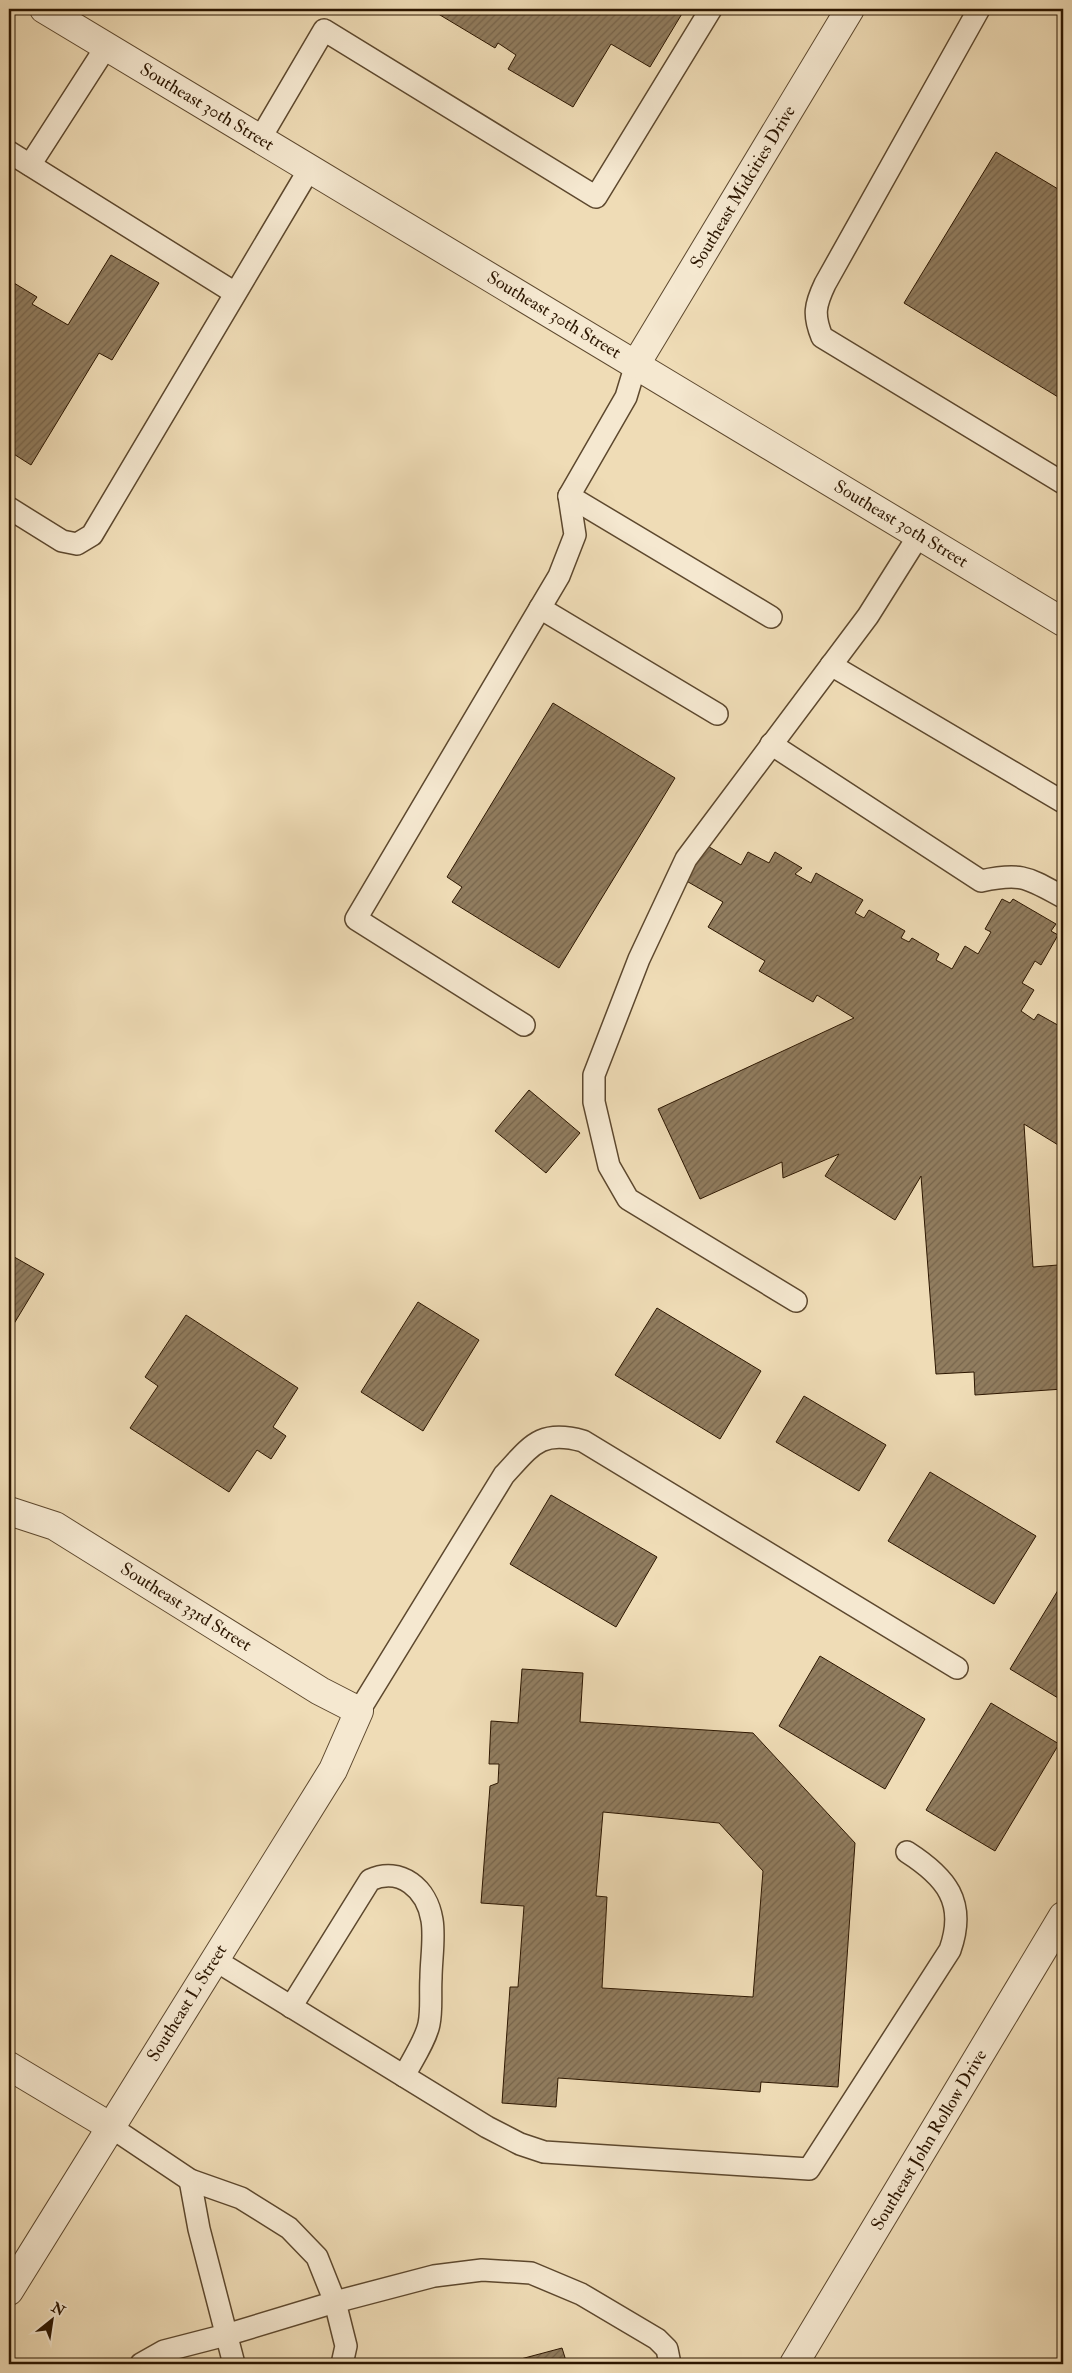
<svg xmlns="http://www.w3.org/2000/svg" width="1072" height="2373" font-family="'IM FELL Double Pica',serif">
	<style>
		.building { fill: url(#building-hatch); stroke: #2c1600; fill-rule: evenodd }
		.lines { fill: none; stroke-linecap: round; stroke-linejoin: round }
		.lane-casing { stroke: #5d482e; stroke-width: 24 }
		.street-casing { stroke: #5d482e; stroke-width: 30 }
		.lane { stroke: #f5e8d0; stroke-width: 21 }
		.street { stroke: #f5e8d0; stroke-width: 28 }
		.labels { text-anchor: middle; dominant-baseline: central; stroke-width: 5; stroke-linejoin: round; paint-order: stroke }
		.street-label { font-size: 18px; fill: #2c1600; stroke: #f5e8d0 }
	</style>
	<defs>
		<pattern id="building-hatch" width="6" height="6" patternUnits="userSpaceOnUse" patternTransform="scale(1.25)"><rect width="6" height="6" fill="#917d5f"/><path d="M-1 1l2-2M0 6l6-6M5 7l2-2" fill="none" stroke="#77654c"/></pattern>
	</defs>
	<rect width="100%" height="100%" fill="#efdcb6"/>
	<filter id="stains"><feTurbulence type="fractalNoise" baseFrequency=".004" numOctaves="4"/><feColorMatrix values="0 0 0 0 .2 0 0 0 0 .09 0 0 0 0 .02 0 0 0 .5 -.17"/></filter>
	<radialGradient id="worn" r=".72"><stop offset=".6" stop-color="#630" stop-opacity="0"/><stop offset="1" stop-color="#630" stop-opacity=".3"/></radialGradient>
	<!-- building -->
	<g class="building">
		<path d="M430 9H678L683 12 650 67 611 44 573 107 508 69 516 55 498 43 495 48Z"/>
		<path d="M996 152 1063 192V400L904 303Z"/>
		<path d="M111 255 159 283 112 360 99 353 31 465 9 451V280L37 297 32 304 68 325Z"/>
		<path d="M553 703 675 778 559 968 452 902 462 887 447 877Z"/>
		<path d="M704 844 741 865 748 852 769 863 775 852 802 868 795 874 811 883 816 873 863 900 855 913 864 918 869 910 905 931 901 938 909 942 912 938 939 954 936 960 952 969 965 946 978 954 991 932 985 929 1002 899 1010 903 1013 899 1056 924 1051 931 1058 935 1041 965 1035 961 1022 983 1034 990 1021 1011 1034 1020 1038 1014 1063 1028V1148L1024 1124 1033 1267 1058 1265 1063 1331V1389L975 1395 974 1372 936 1374 921 1176 895 1220 825 1176 839 1154 783 1178 782 1162 700 1199 658 1109 854 1018 817 995 813 1002 759 971 765 961 708 927 723 902 683 879Z"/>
		<path d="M529 1090 580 1133 546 1173 495 1131Z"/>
		<path d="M9 1254 44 1274 12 1327 9 1325Z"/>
		<path d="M418 1302 479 1340 423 1431 361 1392Z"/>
		<path d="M657 1308 761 1371 720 1439 615 1375Z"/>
		<path d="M186 1315 298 1388 273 1427 286 1436 271 1459 257 1450 229 1492 130 1428 158 1386 145 1377Z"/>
		<path d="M804 1396 886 1445 859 1491 776 1442Z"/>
		<path d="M930 1472 1036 1536 994 1604 888 1541Z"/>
		<path d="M551 1495 657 1557 616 1627 510 1564Z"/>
		<path d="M1063 1582V1701L1010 1669Z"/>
		<path d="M820 1656 925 1719 885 1789 779 1726Z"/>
		<path d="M522 1669 583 1673 580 1722 753 1733 855 1843 838 2087 761 2082 760 2092 558 2078 556 2107 502 2103 510 1987H518L524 1906 481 1903 490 1786 498 1783 499 1764H489L491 1721 518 1723ZM603 1812 719 1823 763 1871 753 1997 602 1988 607 1897 596 1896Z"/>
		<path d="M991 1703 1059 1744 995 1851 926 1810Z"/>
		<path d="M562 2348 567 2364H502Z"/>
	</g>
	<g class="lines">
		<!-- lane casing -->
		<g class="lane-casing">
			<g id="lane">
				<path d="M979 9 825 284C815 305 813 315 822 337L1063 483"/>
				<path d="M260 139 324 30 596 197 711 9"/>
				<path d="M9 152 235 293"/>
				<path d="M30 165 106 47"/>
				<path d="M569 496 771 617"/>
				<path d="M9 508 62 541 77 544 92 535 310 168"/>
				<path d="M540 608 717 714"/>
				<path d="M831 665 1063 802"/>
				<path d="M771 744 981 881C1022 872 1028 878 1063 897"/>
				<path d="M524 1025 356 919 559 576 575 535 569 496 626 397 636 364"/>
				<path d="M796 1301 628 1199 609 1166 594 1102V1075L639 959 686 859 868 616 919 535"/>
				<path d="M359 1711 504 1475C531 1446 540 1429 583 1441L957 1668"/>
				<path d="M215 1960 487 2127 520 2144 544 2152 809 2169 950 1950C967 1902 946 1877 907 1852"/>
				<path d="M291 2007 370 1880C401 1866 427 1889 432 1920 435 1938 431 1960 431 1978 430 1993 432 2010 429 2024 426 2040 411 2062 404 2076"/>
				<path d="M111 2127 190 2180 241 2198 289 2228 317 2257 335 2302 346 2346 342 2364"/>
				<path d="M190 2180 199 2229 234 2364"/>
				<path d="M141 2364 164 2351 226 2335 335 2302 434 2276 482 2270 531 2273 581 2294 657 2339 667 2349 670 2364"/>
			</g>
		</g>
		<!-- street casing -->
		<g class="street-casing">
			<g id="street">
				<path d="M44 9 1063 622"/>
				<path d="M636 364 850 9"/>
				<path d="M9 1511 55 1526 320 1691 359 1711 333 1770 9 2291"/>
				<path d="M9 2066 111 2127"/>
				<path d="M794 2364 1063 1916"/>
			</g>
		</g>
		<!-- lane -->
		<use href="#lane" class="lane"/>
		<!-- street -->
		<use href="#street" class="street"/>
	</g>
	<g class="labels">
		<!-- street labels -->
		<g class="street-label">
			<text transform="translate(207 107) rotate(31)">Southeast 30th Street</text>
			<text transform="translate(743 187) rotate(-59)">Southeast Midcities Drive</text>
			<text transform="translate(554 315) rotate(31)">Southeast 30th Street</text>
			<text transform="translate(901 524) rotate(31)">Southeast 30th Street</text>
			<text transform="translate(186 1607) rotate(32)">Southeast 33rd Street</text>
			<text transform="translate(187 2003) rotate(-58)">Southeast L Street</text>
			<text transform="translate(929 2140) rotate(-59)">Southeast John Rollow Drive</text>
		</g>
	</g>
	<!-- margin -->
	<rect width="1072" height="2373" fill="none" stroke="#efdcb6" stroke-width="30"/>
	<rect x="10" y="10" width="1052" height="2353" fill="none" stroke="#2c1600" stroke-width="2.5"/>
	<rect x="15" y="15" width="1042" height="2343" fill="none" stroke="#2c1600"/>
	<!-- north arrow -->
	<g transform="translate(52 2320) rotate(30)" stroke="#f5e8d0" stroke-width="4" paint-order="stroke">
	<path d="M0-4L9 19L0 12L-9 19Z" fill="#2c1600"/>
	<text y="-8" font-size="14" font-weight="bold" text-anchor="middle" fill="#2c1600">N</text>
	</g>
	<rect width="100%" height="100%" filter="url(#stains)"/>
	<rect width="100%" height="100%" fill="url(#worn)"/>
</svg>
